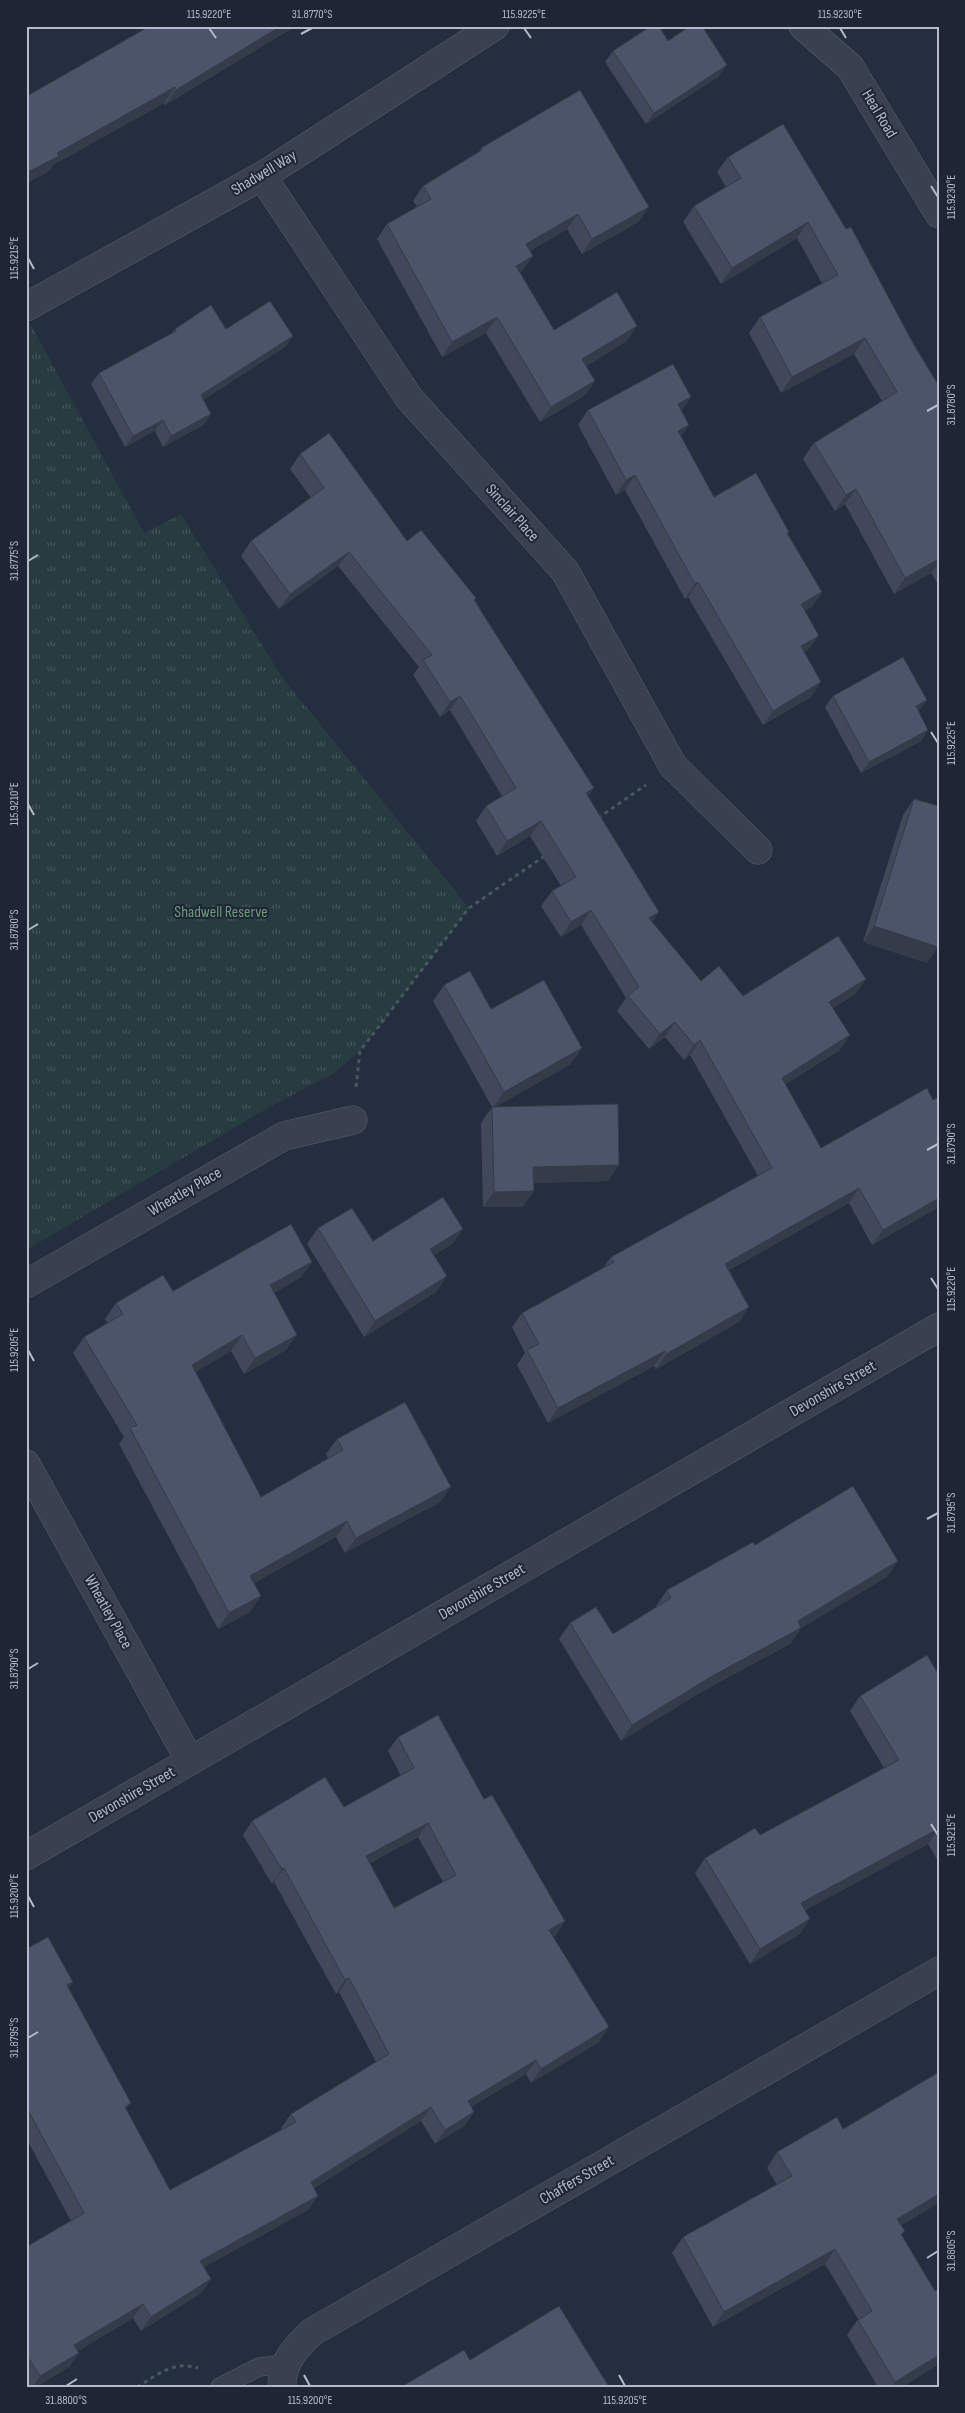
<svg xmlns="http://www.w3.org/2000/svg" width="965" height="2413" font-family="'Sofia Sans Condensed',sans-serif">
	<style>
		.grass { fill: url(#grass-tufts) }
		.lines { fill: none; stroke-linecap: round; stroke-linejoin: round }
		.lane-casing { stroke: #575e6c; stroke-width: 19 }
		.street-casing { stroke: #575e6c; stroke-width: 29 }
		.path { stroke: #45585d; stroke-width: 3; stroke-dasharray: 4 4; stroke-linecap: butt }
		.lane { stroke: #39404f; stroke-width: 18 }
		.street { stroke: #39404f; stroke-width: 28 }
		.wall { fill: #404859; fill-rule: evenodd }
		.shaded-wall { fill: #343b49 }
		.building { fill: #4b5468; stroke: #343b49; fill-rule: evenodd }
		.ticks { fill: none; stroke: #b5bbc9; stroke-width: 2 }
		.labels { text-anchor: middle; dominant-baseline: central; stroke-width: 4; stroke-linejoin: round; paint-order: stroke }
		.street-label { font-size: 16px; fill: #b5bbc9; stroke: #1e2534 }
		.park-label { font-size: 16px; fill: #6d9a7b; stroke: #1e2534 }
		.neatline { fill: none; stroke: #b5bbc9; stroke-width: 2 }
		.ticks-label { font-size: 12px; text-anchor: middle; fill: #b5bbc9 }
	</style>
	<defs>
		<pattern id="grass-tufts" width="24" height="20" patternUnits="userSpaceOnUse" patternTransform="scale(1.25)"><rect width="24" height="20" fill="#273b40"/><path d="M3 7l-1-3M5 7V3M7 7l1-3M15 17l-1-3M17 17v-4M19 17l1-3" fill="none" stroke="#44555a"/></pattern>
	</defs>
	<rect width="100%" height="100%" fill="#252e3f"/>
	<!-- grass -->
	<path class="grass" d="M31 325 144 533 181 514 282 677 469 908 360 1051 333 1074 273 1105 26 1250V328Z"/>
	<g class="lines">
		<!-- lane casing -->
		<g class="lane-casing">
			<path id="lane" d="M220 2387 259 2367 286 2364"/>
		</g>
		<!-- street casing -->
		<g class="street-casing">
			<g id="street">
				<path d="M803 26 850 67 939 214"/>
				<path d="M262 176 409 398 565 571 673 766 758 850"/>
				<path d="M26 307 262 176 495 26"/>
				<path d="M26 1284 284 1136 353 1120"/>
				<path d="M26 1464 190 1761"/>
				<path d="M26 1856 939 1327"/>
				<path d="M282 2387C281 2363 296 2347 312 2332L939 1971"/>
			</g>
		</g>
		<!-- path -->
		<g class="path">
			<path d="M598 818 646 785"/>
			<path d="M356 1087 360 1051 469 908 546 855"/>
			<path d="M137 2387C158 2375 173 2360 198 2368"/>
		</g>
		<!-- lane -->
		<use href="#lane" class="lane"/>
		<!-- street -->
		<use href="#street" class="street"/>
	</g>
	<!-- wall -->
	<g class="wall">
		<path d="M150 26H298L279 36 165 105 164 103 53 165 48 172 26 183V94L27 96Z"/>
		<path d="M668 41 719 76 646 124 605 62 613 51Z"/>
		<path d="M783 124 939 386V583L938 584 931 573 894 594 845 504 835 511 803 459 814 443 882 401 854 354 781 393 749 333 760 317 822 283 797 238 721 284 683 222 694 206 726 187 717 172 728 157Z"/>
		<path d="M481 148 649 207 638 222 582 254 567 229 530 251 533 256 522 271 520 272 554 330 627 341 586 366 595 381 584 396 540 422 486 333 442 357 377 239 387 224 417 207 413 201 423 186 478 153Z"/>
		<path d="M175 329H226L293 336 285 347 203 400 211 414 203 425 163 447 155 431 125 447 91 384 99 373 171 334Z"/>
		<path d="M691 397 681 411 689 425 681 436 714 497 788 534 822 592 812 607 804 611 808 650 804 652 811 697 763 725 688 597 685 599 625 490 616 495 578 425 588 410Z"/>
		<path d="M300 454 476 598 475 600 588 797 659 912 652 922 701 981 743 996 866 979 855 994 833 1008 840 1050 785 1084 821 1148 939 1097V1207L872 1245 849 1203 729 1270 749 1307 739 1322 656 1369 654 1366 548 1423 517 1365 525 1353 512 1327 522 1313 603 1268 611 1257 758 1176 690 1055 684 1060 665 1037 649 1049 617 1011 626 998 581 925 561 937 541 906 552 891 561 886 530 836 497 856 476 821 486 806 502 796 450 710 440 717 413 675 419 667 338 566 279 609 241 556 251 541 311 498 290 469Z"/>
		<path d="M833 696 927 700 918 711 928 730 921 741 861 773 825 707Z"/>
		<path d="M914 799 927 963 863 942 903 815Z"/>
		<path d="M444 985 491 1009 571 1064 495 1107 619 1165 608 1181 534 1183 523 1207H483L481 1123 492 1107 433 1001Z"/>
		<path d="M318 1228 373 1241 463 1229 452 1244 434 1255 436 1292 364 1337 307 1244Z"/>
		<path d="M312 1262 301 1277 274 1293 286 1350 244 1374 231 1351 195 1372 261 1497 328 1459 326 1454 337 1439 440 1502 345 1553 336 1537 254 1583 261 1596 250 1612 218 1629 119 1444 124 1437 73 1353 84 1337 108 1323 105 1319 116 1303Z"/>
		<path d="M755 1545 887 1577 801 1628 790 1644 703 1691 621 1741 559 1639 570 1623 613 1634 656 1607V1606L667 1590Z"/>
		<path d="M939 1675V1863L928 1844 805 1910 800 1934 750 1964 695 1873 705 1858 760 1835 884 1768 850 1711 860 1696Z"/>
		<path d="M398 1737 484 1799 565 1921 556 1935 553 1937 599 2042 531 2083 526 2074 471 2107 474 2112 464 2126 435 2144 421 2121 314 2188 318 2196 308 2210 204 2267 211 2279 201 2293 141 2331 133 2318 78 2351 79 2353 69 2367 36 2387H28L26 2384V2247L71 2221 26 2138V1949L68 1988 126 2110 170 2190 282 2130 281 2128 291 2114 376 2062 339 1992 336 1994 274 1882 272 1884 243 1835 252 1821 344 1807 401 1776 388 1751ZM418 1837 443 1882 394 1908 370 1863Z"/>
		<path d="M777 2152 901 2225 905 2231 902 2235 939 2364 902 2387H878L847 2335 858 2319 825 2264 713 2327 672 2253 683 2237 777 2185 767 2168Z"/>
	</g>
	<!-- shaded-wall -->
	<g class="shaded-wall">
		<path d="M281 26H298L279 36 165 105 176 90Z"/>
		<path d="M727 65 719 76 646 124 654 113Z"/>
		<path d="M175 87 164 103 53 165 48 172 26 183V173L57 153Z"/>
		<path d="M649 207 638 222 582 254 592 239Z"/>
		<path d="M578 214 567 229 515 260 526 244Z"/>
		<path d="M808 222 797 238 721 284 732 268Z"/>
		<path d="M533 256 522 271 506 281 516 266Z"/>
		<path d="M497 317 486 333 442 357 452 342Z"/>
		<path d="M637 326 627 341 572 374 582 359Z"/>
		<path d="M293 336 285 347 193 406 201 395Z"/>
		<path d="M865 338 854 354 781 393 792 377Z"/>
		<path d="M595 381 584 396 540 422 551 407Z"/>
		<path d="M691 397 681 411 678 404Z"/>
		<path d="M211 414 203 425 163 447 171 436Z"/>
		<path d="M163 420 155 431 125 447 133 436Z"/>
		<path d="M689 425 678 439V431Z"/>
		<path d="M635 475 625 490 616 495 626 480Z"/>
		<path d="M856 489 845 504 835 511 846 495Z"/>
		<path d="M349 552 338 566 279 609 290 594Z"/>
		<path d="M939 559V563L931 573 894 594 905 578Z"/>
		<path d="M698 582 688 597 685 599 695 584Z"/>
		<path d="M822 592 812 607 790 619 801 604Z"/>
		<path d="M819 636 808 650 790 660 801 646Z"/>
		<path d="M821 682 811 697 763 725 773 711Z"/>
		<path d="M460 696 450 710 440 717 450 702Z"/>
		<path d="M927 700 919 711 908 718 916 706Z"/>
		<path d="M928 730 921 741 861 773 869 762Z"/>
		<path d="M594 788 584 803 586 793Z"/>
		<path d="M541 821 530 836 497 856 507 841Z"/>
		<path d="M591 910 581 925 561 937 571 922Z"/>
		<path d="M659 912 649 927V918Z"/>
		<path d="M874 926 938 947 927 963 863 942Z"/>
		<path d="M866 979 855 994 819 1016 829 1002Z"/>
		<path d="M675 1022 665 1037 649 1049 660 1034Z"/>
		<path d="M850 1035 840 1050 772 1093 782 1078Z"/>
		<path d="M700 1040 690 1055 684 1060 694 1045Z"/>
		<path d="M582 1048 571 1064 493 1108 504 1092Z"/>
		<path d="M619 1165 608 1181 522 1183 533 1167Z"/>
		<path d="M859 1188 849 1203 714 1278 725 1264Z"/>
		<path d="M534 1191 523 1207H483L494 1192Z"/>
		<path d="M939 1198V1207L872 1245 883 1230Z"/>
		<path d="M463 1229 452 1244 419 1265 430 1249Z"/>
		<path d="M312 1262 301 1277 259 1301 270 1285Z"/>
		<path d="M447 1276 436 1292 364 1337 375 1321Z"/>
		<path d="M749 1307 739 1322 656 1369 666 1354Z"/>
		<path d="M242 1335 231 1351 181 1381 192 1365Z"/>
		<path d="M297 1335 286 1350 244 1374 255 1358Z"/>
		<path d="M665 1351 654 1366 548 1423 558 1408Z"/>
		<path d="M451 1487 440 1502 345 1553 356 1538Z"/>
		<path d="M347 1521 336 1537 239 1592 250 1576Z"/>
		<path d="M898 1561 887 1577 801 1628 790 1644 703 1691 621 1741 632 1725 798 1621Z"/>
		<path d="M261 1596 250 1612 218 1629 229 1613Z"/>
		<path d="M428 1823 418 1837 356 1870 366 1856Z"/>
		<path d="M938 1829 928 1844 791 1918 801 1903Z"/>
		<path d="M284 1868 274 1882 272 1884 282 1869Z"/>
		<path d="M810 1919 800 1934 750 1964 760 1949Z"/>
		<path d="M565 1921 556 1935 539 1944 549 1930Z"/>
		<path d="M349 1978 339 1992 336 1994 345 1980Z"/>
		<path d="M73 1982 63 1996 67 1985Z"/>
		<path d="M609 2027 599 2042 531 2083 541 2069Z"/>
		<path d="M536 2060 526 2074 458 2115 468 2101Z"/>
		<path d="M131 2103 121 2117 125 2107Z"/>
		<path d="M431 2107 421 2121 301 2196 311 2182Z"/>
		<path d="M474 2112 464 2126 435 2144 445 2130Z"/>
		<path d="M939 2194V2203L887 2234 897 2219Z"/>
		<path d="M318 2196 308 2210 190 2275 200 2261Z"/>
		<path d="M835 2249 825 2264 713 2327 724 2312Z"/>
		<path d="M211 2279 201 2293 141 2331 151 2317Z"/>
		<path d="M143 2304 133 2318 64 2359 74 2345Z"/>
		<path d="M79 2353 69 2367 36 2387H33L40 2376Z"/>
		<path d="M939 2355V2364L902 2387H892L895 2382Z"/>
	</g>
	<!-- building -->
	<g class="building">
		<path d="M150 26H281L176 90 175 87 57 153 59 156 26 173V94L27 96Z"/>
		<path d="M651 26H659L668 41 690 26H702L727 65 654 113 613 51Z"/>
		<path d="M580 90 649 207 592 239 578 214 526 244 533 256 516 266 554 330 617 292 637 326 582 359 595 381 551 407 497 317 452 342 387 224 431 199 423 186 482 150 481 148Z"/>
		<path d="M783 124 846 229 851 227 914 345 939 386V559L905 578 856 489 846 495 814 443 897 392 865 338 792 377 760 317 838 275 808 222 732 268 694 206 741 178 728 157Z"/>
		<path d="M270 301 293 336 201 395 211 414 171 436 163 420 133 436 99 373 176 331 175 329 211 305 226 329Z"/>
		<path d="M673 364 691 397 678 404 689 425 678 431 714 497 756 473 789 532 787 533 822 592 801 604 819 636 801 646 821 682 773 711 698 582 695 584 635 475 626 480 588 410Z"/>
		<path d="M329 433 407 541 421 530 476 598 474 600 594 788 586 793 659 912 649 918 701 981 719 966 743 996 838 936 866 979 829 1002 850 1035 782 1078 821 1148 927 1088 933 1100 939 1097V1198L883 1230 859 1188 725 1264 749 1307 666 1354 665 1351 558 1408 527 1350 539 1344 522 1313 614 1262 611 1257 772 1168 700 1040 694 1045 675 1022 660 1034 628 996 639 987 591 910 571 922 552 891 576 877 541 821 507 841 486 806 516 788 460 696 450 702 423 660 432 655 349 552 290 594 251 541 324 488 300 454Z"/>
		<path d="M903 657 927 700 916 706 928 730 869 762 833 696Z"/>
		<path d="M914 799 939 806V945L938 947 874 926Z"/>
		<path d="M470 971 491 1009 544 980 582 1048 504 1092 444 985Z"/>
		<path d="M618 1104 619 1165 533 1167 534 1191 494 1192 492 1107Z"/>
		<path d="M443 1197 463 1229 430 1249 447 1276 375 1321 318 1228 352 1208 373 1241Z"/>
		<path d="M291 1224 312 1262 270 1285 297 1335 255 1358 242 1335 192 1365 261 1497 343 1450 337 1439 405 1402 451 1487 356 1538 347 1521 250 1576 261 1596 229 1613 130 1428 137 1425 84 1337 123 1314 116 1303 163 1275 173 1291Z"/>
		<path d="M853 1486 898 1561 798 1621 801 1628 714 1675 632 1725 570 1623 596 1607 613 1634 671 1598 667 1590 753 1542 755 1545Z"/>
		<path d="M927 1655 939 1675V1830L938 1829 801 1903 810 1919 760 1949 705 1858 755 1828 760 1835 899 1760 860 1696Z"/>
		<path d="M438 1715 484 1799 492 1795 565 1921 549 1930 609 2027 541 2069 536 2060 468 2101 474 2112 445 2130 431 2107 311 2182 318 2196 200 2261 211 2279 151 2317 143 2304 74 2345 79 2353 40 2376 26 2354V2247L84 2213 29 2112 26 2114V1949L48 1937 73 1982 67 1985 131 2103 125 2107 170 2190 296 2122 291 2114 389 2054 349 1978 345 1980 284 1868 282 1869 252 1821 325 1777 344 1807 414 1768 398 1737ZM428 1823 456 1875 394 1908 366 1856Z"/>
		<path d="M939 2072V2194L897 2219 905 2231 901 2234 935 2291 939 2289V2355L895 2382 858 2320 872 2311 835 2249 724 2312 683 2237 792 2176 777 2152 837 2117 843 2129Z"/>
		<path d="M559 2306 609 2387H401L464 2350 470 2360Z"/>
	</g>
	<!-- ticks -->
	<path class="ticks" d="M209 28 216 38M524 28 531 38M840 28 846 38M301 34 312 28M931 186 938 197M28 258 34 269M927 411 938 405M28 561 38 555M931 732 938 743M28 804 34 815M28 930 38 924M927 1150 938 1144M931 1278 938 1289M28 1350 34 1361M927 1519 938 1513M28 1669 38 1663M931 1824 938 1835M28 1896 34 1907M28 2038 38 2032M927 2258 938 2251M304 2375 310 2386M619 2375 625 2386M66 2386 77 2379"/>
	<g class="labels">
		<!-- street labels -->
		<g class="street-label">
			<text transform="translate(879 114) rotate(59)">Heal Road</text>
			<text transform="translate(264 173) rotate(-31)">Shadwell Way</text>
			<text transform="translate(512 513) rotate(48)">Sinclair Place</text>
			<text transform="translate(185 1192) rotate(-30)">Wheatley Place</text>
			<text transform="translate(833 1389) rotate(-30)">Devonshire Street</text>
			<text transform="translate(482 1592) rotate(-30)">Devonshire Street</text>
			<text transform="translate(108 1612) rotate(61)">Wheatley Place</text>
			<text transform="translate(132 1795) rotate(-30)">Devonshire Street</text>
			<text transform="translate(577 2180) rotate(-30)">Chaffers Street</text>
		</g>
		<!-- park labels -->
		<g class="park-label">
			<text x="221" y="912">Shadwell Reserve</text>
		</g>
	</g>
	<!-- border -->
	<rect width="965" height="2413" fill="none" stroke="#1e2534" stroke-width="55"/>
	<rect x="28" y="28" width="910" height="2358" class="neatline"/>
	<g class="ticks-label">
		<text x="209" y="18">115.9220°E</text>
		<text x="312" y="18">31.8770°S</text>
		<text x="524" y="18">115.9225°E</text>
		<text x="840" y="18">115.9230°E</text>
		<text transform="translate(951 197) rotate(-90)" y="4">115.9230°E</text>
		<text transform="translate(14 258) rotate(-90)" y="4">115.9215°E</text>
		<text transform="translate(951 405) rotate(-90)" y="4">31.8780°S</text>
		<text transform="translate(14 561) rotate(-90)" y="4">31.8775°S</text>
		<text transform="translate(951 743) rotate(-90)" y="4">115.9225°E</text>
		<text transform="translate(14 804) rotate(-90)" y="4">115.9210°E</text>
		<text transform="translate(14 930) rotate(-90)" y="4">31.8780°S</text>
		<text transform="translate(951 1144) rotate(-90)" y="4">31.8790°S</text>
		<text transform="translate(951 1289) rotate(-90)" y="4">115.9220°E</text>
		<text transform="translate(14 1350) rotate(-90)" y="4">115.9205°E</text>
		<text transform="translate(951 1513) rotate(-90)" y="4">31.8795°S</text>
		<text transform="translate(14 1669) rotate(-90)" y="4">31.8790°S</text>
		<text transform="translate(951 1835) rotate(-90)" y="4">115.9215°E</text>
		<text transform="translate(14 1896) rotate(-90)" y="4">115.9200°E</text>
		<text transform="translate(14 2038) rotate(-90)" y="4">31.8795°S</text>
		<text transform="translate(951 2251) rotate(-90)" y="4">31.8805°S</text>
		<text x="66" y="2404">31.8800°S</text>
		<text x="310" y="2404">115.9200°E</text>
		<text x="625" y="2404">115.9205°E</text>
	</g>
</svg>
